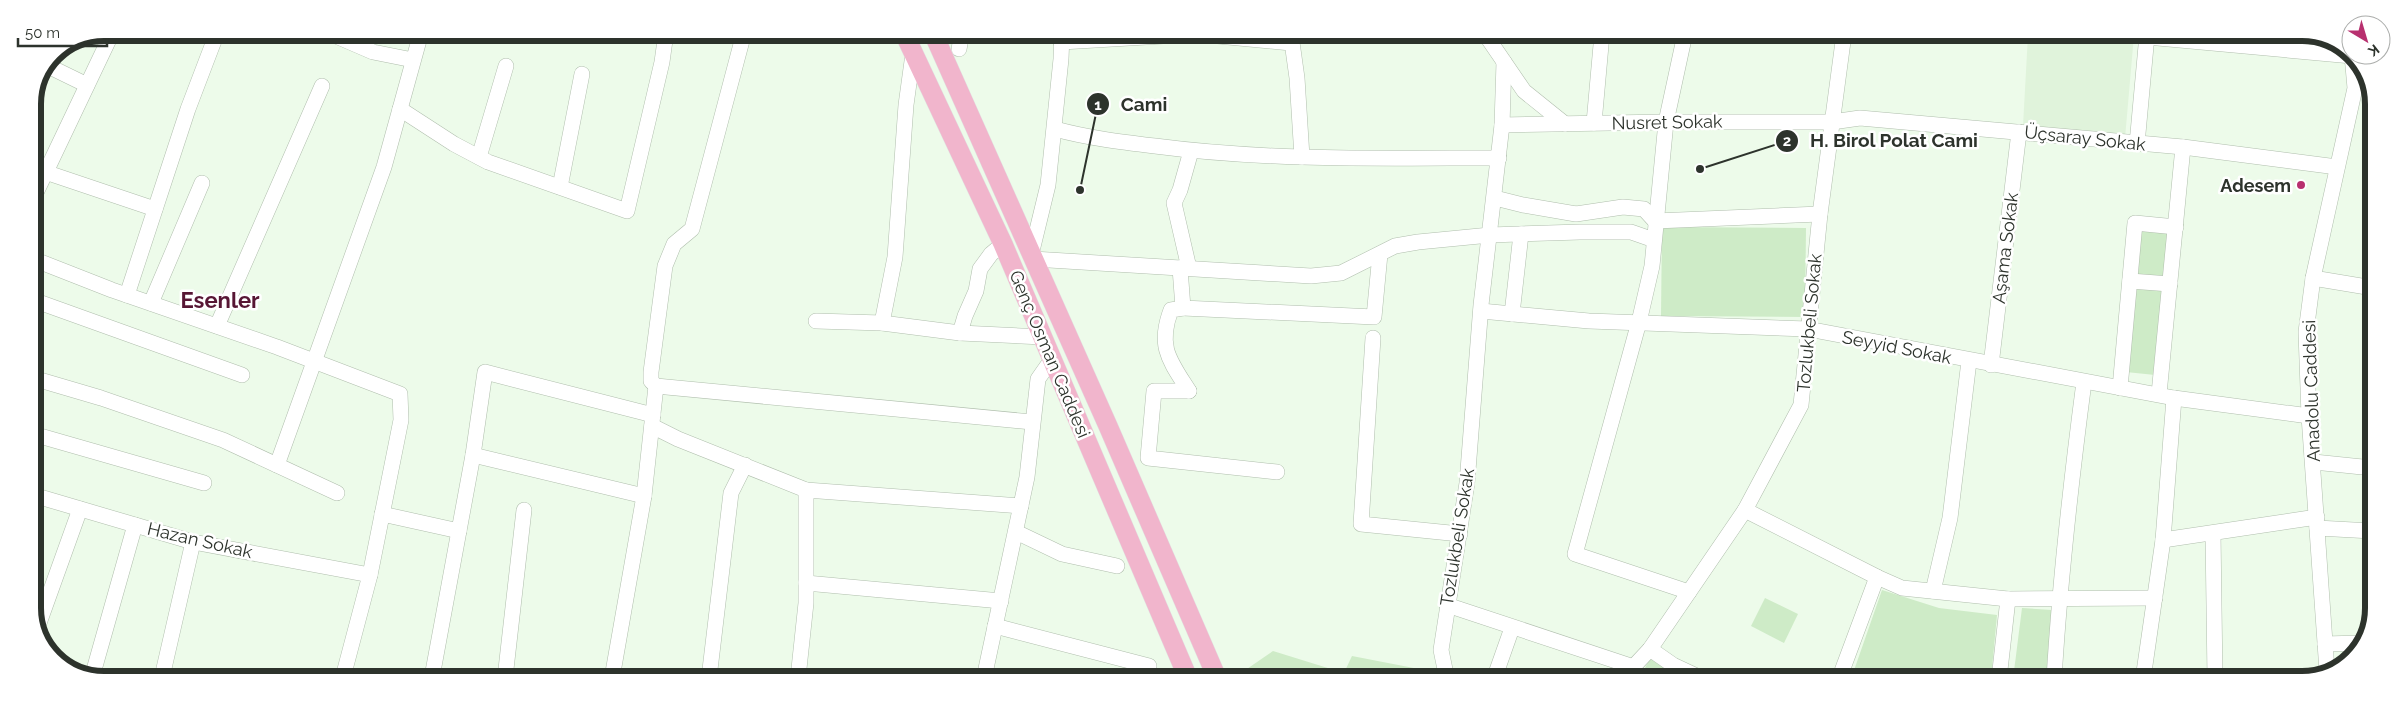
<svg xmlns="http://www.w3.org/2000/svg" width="2406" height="712" font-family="Raleway,sans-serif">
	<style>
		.built { fill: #e0f3db }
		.green { fill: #ceebc7 }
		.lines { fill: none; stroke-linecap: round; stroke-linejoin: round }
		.minor-casing { stroke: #b0bead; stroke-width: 16 }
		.major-casing { stroke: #e2e2e1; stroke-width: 20 }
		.minor { stroke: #fff; stroke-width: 15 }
		.major { stroke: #f1b5cc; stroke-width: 19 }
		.poi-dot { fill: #b8306f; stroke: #fff; stroke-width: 2 }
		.labels { text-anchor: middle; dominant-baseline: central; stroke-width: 5; stroke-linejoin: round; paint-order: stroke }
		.street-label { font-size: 18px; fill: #2d332c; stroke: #fff }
		.poi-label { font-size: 18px; font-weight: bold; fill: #2d332c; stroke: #fff; text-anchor: end }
		.district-label { font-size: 22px; font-weight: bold; fill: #571634; stroke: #fff }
		.rim { fill: none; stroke: #2d332c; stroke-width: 6 }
		.leader { fill: none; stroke: #2d332c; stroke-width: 2 }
		.callout-dot { fill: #2d332c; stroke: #fff; stroke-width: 2 }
		.mark-label { font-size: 15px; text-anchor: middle; font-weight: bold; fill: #fff }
		.callout-label { font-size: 19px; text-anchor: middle; font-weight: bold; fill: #2d332c; stroke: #fff; stroke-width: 5; stroke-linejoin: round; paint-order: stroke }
	</style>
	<rect width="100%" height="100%" fill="#edfbea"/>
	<!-- built -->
	<path class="built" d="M2028 35H2134L2125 138 2023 126Z"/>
	<!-- green -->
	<g class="green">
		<path d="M1662 227 1806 228 1805 317 1661 316Z"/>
		<path d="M2139 229 2169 233 2155 375 2126 372Z"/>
		<path d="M1882 590 1939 608 1997 615 1991 679H1851Z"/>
		<path d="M1765 598 1798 614 1784 643 1751 626Z"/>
		<path d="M2022 608 2052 610 2047 679H2013Z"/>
		<path d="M1273 651 1331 669 1341 678H1243L1241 673Z"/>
		<path d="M1352 656 1424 670 1428 679 1346 678 1343 675Z"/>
		<path d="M1650 658 1694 679H1662L1644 670Z"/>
	</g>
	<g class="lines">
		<!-- minor casing -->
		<g class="minor-casing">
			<g id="minor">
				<path d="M329 33 373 52 413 60"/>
				<path d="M1485 34 1524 91 1565 124"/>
				<path d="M1685 34 1666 122 1652 266 1639 322 1575 554 1689 592"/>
				<path d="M1291 35 1297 78 1302 157"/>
				<path d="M2147 37 2352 56"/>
				<path d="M1061 42 1197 34 1291 43"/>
				<path d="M959 49 962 33"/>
				<path d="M48 66 87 85"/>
				<path d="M400 109 454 144 488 162 627 211 662 62 666 33"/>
				<path d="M1594 123 1602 34"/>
				<path d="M1502 125 1666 122H1832L1860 118 2183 147 2337 167"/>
				<path d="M1055 129C1088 138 1121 142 1155 146 1269 161 1384 158 1499 158"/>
				<path d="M2137 144 2147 35"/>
				<path d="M479 157 506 66"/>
				<path d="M45 172 155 209"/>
				<path d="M560 187 582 74"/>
				<path d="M1495 198 1523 205 1576 214 1623 207 1644 209 1655 221 1820 214"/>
				<path d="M33 199 112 33"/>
				<path d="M1031 255 1048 185 1061 59 1062 34"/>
				<path d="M33 259 112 290 277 347 400 394 401 420 370 575 343 677"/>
				<path d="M1033 259 1311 276 1341 273 1395 246 1418 242 1490 235 1580 232H1631L1654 240"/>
				<path d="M1180 268 1183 308 1374 317 1380 254"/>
				<path d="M1189 268 1174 203 1180 190 1191 151"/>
				<path d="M2313 278 2373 288"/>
				<path d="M2130 281 2170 284"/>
				<path d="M127 295 188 109 217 33"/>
				<path d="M33 300 242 375"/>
				<path d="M151 303 202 183"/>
				<path d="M1183 308 1171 310C1157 347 1170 361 1189 391"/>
				<path d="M1481 311 1589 321 1808 329 2174 398 2309 416"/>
				<path d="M1512 314 1521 234"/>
				<path d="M816 321 882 323 960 333 1043 337"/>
				<path d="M882 323 895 257 906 105 913 54"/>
				<path d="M217 326 322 86"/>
				<path d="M960 333 965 316 976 291 980 269 991 254 1003 244"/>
				<path d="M1373 338 1361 524 1460 534"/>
				<path d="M1991 365 2019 132"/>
				<path d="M33 378 101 398 223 440 337 493"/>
				<path d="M656 386 651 381V372L665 266 674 244 692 229 744 33"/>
				<path d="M2120 388 2135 223 2176 227"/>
				<path d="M1189 391H1154L1148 458 1277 472"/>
				<path d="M2159 394 2183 147"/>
				<path d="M652 426 678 439 806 490"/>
				<path d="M33 434 204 483"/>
				<path d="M473 455 644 496"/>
				<path d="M2314 462 2372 468"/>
				<path d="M277 465 384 167 421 33"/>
				<path d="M33 495 193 542 370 575"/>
				<path d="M1745 510 1877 577 1839 679"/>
				<path d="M382 514 459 531"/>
				<path d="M2317 528 2372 531"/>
				<path d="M1016 532 1062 554 1117 566"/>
				<path d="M2213 533 2215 679"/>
				<path d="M2163 540 2317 517"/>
				<path d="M1877 577 1902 588 2008 599 2155 598"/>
				<path d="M806 583 1001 601"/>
				<path d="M1933 591 1950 518 1969 361"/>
				<path d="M1447 605 1634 667"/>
				<path d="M38 626 80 509"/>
				<path d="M995 626 1149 666"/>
				<path d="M2325 644 2360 643"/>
				<path d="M1650 649 1673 665 1703 679"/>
				<path d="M2327 671 2309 416 2306 332 2313 278 2355 88 2352 55"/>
				<path d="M92 677 135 525"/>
				<path d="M162 677 193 542"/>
				<path d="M432 677 473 455 485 372 653 415"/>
				<path d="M798 677 847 678"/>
				<path d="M505 678 524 510"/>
				<path d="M612 678 644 496 656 386 1032 422"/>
				<path d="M709 678 731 493 745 465"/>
				<path d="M798 678 806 603V490L1021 506"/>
				<path d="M984 678 1027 477 1038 379 1052 359"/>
				<path d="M1447 679 1441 650 1467 483 1481 305 1502 125 1504 62"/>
				<path d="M1494 679 1512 628"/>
				<path d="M1622 679 1650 649 1745 510 1801 405 1820 214 1844 34"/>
				<path d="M1999 679 2008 599"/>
				<path d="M2054 679C2060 579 2071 481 2084 382"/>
				<path d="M2143 679 2163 540 2174 398"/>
			</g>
		</g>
		<!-- major casing -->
		<g class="major-casing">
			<g id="major">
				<path d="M904 33 1003 244 1188 678"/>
				<path d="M933 33 1108 426 1217 678"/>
			</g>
		</g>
		<!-- minor -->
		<use href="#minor" class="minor"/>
		<!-- major -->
		<use href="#major" class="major"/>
	</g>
	<!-- markers -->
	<circle class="poi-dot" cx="2301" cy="185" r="5"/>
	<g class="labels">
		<!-- street labels -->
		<g class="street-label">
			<text transform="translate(1667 122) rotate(-1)">Nusret Sokak</text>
			<text transform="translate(2085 138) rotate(6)">Üçsaray Sokak</text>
			<text transform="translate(2005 248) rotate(-83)">Aşama Sokak</text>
			<text transform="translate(1809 323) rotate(-85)">Tozlukbeli Sokak</text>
			<text transform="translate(1897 347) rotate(11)">Seyyid Sokak</text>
			<text transform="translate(1050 354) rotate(67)">Genç Osman Caddesi</text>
			<text transform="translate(2311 391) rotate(-92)">Anadolu Caddesi</text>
			<text transform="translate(1457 537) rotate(-81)">Tozlukbeli Sokak</text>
			<text transform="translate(200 540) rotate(13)">Hazan Sokak</text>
		</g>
		<!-- poi labels -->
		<g class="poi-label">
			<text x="2291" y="185">Adesem</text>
		</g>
		<!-- district labels -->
		<g class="district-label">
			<text x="220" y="300">Esenler</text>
		</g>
	</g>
	<!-- crop -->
	<path d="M0 0H2406V712H0ZM104 41H2302A63 63 0 0 1 2365 104V608A63 63 0 0 1 2302 671H104A63 63 0 0 1 41 608V104A63 63 0 0 1 104 41Z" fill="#fff" fill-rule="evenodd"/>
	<path class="rim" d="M104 41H2302A63 63 0 0 1 2365 104V608A63 63 0 0 1 2302 671H104A63 63 0 0 1 41 608V104A63 63 0 0 1 104 41Z"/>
	<!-- callouts -->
	<path class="leader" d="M1080 190L1098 104M1700 169L1787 141"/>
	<g class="callout-dot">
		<circle cx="1080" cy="190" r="5"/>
		<circle cx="1700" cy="169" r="5"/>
		<circle cx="1098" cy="104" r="12"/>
		<circle cx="1787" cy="141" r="12"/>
	</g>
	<g class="mark-label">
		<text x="1098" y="110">1</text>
		<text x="1787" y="146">2</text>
	</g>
	<g class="callout-label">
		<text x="1144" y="111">Cami</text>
		<text x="1894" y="147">H. Birol Polat Cami</text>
	</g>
	<!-- north arrow -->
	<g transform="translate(2366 40) rotate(142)"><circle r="24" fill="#ffffff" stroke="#abadab"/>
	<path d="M0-4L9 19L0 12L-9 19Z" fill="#b8306f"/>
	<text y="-8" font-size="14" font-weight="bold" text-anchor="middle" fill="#2d332c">K</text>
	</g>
	<!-- scale -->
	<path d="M18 38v8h89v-8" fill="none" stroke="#2d332c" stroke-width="2.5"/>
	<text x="25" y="38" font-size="15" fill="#2d332c" stroke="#ffffff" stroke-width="4" paint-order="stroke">50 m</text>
</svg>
